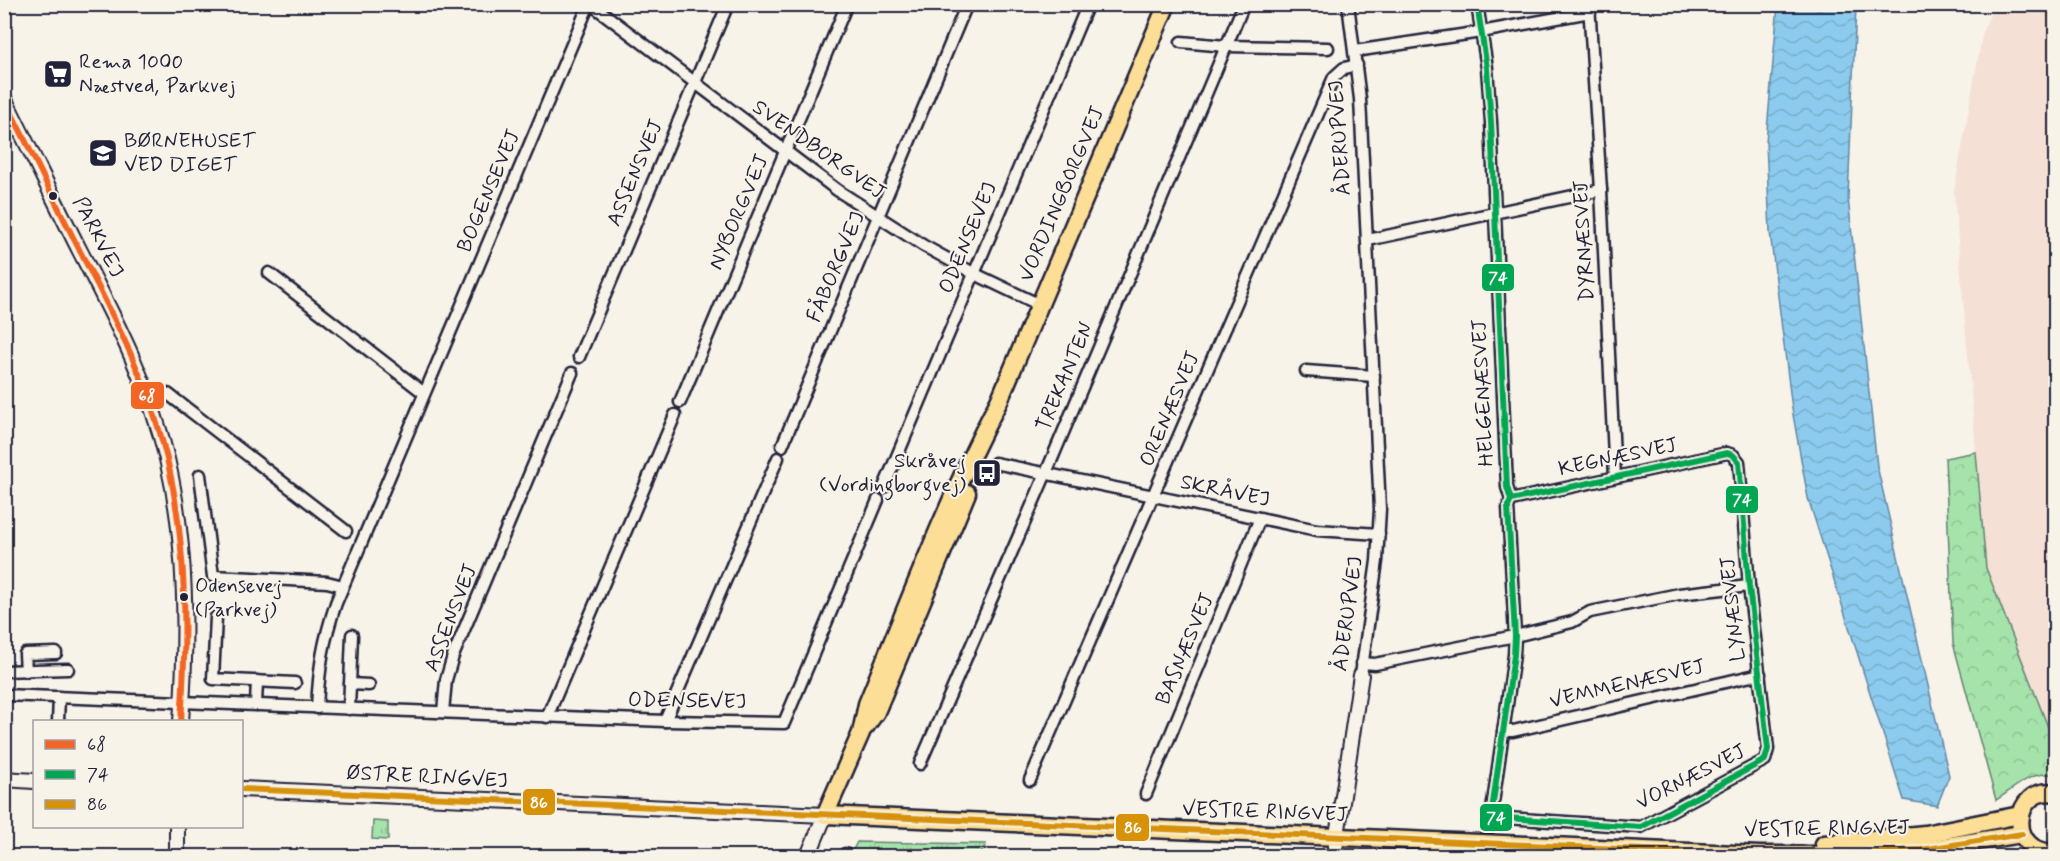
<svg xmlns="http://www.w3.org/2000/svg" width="2060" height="861" font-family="Mynerve,sans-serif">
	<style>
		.built { fill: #f4e0d5 }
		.forest { fill: url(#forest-crowns); stroke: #648273; stroke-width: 1.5 }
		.park { fill: url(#park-tufts); stroke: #648273; stroke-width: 1.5 }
		.water { fill: url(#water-waves); stroke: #6287a6; stroke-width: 1.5 }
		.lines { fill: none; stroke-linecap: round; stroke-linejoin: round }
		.minor-casing { stroke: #22223b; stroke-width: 15 }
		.tertiary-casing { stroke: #22223b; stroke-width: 18 }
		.primary-casing { stroke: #22223b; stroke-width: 21 }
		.minor { stroke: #f7f3e8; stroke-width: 10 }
		.tertiary { stroke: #f7f3e8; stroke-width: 14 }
		.primary { stroke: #fcde96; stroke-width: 16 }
		.bus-1-casing { stroke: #f7f3e8; stroke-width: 10 }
		.bus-2-casing { stroke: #f7f3e8; stroke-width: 10 }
		.bus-3-casing { stroke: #f7f3e8; stroke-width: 10 }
		.bus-1 { stroke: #f26522; stroke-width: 6 }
		.bus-2 { stroke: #00a651; stroke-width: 6 }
		.bus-3 { stroke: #d79209; stroke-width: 6 }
		.bus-dot { fill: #22223b; stroke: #f7f3e8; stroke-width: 2 }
		.labels { text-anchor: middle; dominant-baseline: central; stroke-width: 4.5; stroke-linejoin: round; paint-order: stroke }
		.bus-label { font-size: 20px; fill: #22223b; stroke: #f7f3e8; text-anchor: start }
		.poi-label { font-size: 21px; fill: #22223b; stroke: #f7f3e8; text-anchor: start }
		.street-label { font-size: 21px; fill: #22223b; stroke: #f7f3e8 }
		.line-badge { stroke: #f7f3e8; stroke-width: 2 }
		.badge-label { font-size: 16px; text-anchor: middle; font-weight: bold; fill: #fff }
	</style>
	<defs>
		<pattern id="forest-crowns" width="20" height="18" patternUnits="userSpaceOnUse" patternTransform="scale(1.5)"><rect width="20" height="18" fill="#a5e3ab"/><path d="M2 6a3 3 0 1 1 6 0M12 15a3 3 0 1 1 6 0" fill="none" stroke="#8ec294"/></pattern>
		<pattern id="park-tufts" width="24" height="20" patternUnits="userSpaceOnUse" patternTransform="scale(1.5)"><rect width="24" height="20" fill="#a5e3ab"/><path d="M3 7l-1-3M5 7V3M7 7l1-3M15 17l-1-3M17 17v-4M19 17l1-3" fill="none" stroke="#8ec294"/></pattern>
		<pattern id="water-waves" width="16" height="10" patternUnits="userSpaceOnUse" patternTransform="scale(1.5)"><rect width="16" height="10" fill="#8ccbed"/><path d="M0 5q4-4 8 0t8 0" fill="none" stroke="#78aecc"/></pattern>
	</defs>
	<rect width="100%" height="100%" fill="#f7f3e8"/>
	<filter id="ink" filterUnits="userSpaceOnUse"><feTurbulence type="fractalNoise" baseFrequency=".0167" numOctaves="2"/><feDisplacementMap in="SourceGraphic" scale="12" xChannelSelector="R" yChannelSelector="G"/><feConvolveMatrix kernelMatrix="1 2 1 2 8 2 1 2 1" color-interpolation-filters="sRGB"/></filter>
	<g filter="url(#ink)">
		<!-- built -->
		<g class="built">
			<path d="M1994 5H2055V745L1986 568 1954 192 1983 31Z"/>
			<path d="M1031 847 1192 853 1190 856H1027Z"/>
		</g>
		<!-- forest -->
		<path class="forest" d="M1976 452 1986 568 2055 745V775C2032 769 2014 789 1996 800L1953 643 1945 458Z"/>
		<!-- park -->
		<g class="park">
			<path d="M373 821 388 822V840L372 839Z"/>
			<path d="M857 842 986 844 980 856H938L925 851 922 856H861L852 852Z"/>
		</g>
		<!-- water -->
		<path class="water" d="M1778 5H1856L1848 198 1877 466 1949 776 1937 806 1904 800 1808 498 1792 409 1770 232 1766 142Z"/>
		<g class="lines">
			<!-- minor casing -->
			<g class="minor-casing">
				<g id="minor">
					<path d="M591 4 837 190 924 246 975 274 1040 305"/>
					<path d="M1348 4 1360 99 1380 509 1377 561 1361 675"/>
					<path d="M1477 4 1487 68 1491 122 1507 487 1511 500 1508 507 1515 636 1514 655 1491 817 1641 827 1765 760 1768 749 1749 586 1739 462 1733 455 1727 453 1511 500"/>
					<path d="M1589 4 1601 190 1615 477"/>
					<path d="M1181 42 1226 46 1328 48"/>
					<path d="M1355 51 1481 32 1590 12"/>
					<path d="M1368 240 1601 190"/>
					<path d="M269 273 424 393"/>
					<path d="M579 357 728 4"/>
					<path d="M1306 371 1374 376"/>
					<path d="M149 398 168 394 346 531"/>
					<path d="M680 402 847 4"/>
					<path d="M782 446 967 4"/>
					<path d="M995 463 1317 530 1379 534"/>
					<path d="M200 475 213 576 327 582 343 586"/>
					<path d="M884 487 1088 4"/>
					<path d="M216 617 213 679 295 683"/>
					<path d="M1362 663 1375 664 1515 636 1572 622 1590 612 1679 594 1749 586"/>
					<path d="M4 671 68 669"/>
					<path d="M26 671 25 654 56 653"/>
					<path d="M350 684 369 685"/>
					<path d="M4 695 665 721 784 723 878 500"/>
					<path d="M256 705 257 681"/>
					<path d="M317 708C319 667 323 642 336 603L589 4"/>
					<path d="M349 709 352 635"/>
					<path d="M443 712 446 680 453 656 572 373"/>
					<path d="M547 717 675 415"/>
					<path d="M665 721 778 458"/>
					<path d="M58 722 59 697"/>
					<path d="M1503 731H1513L1760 674"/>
					<path d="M920 764 1046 473 1244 4"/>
					<path d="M1030 780 1334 77 1344 68 1357 65"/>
					<path d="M1146 794 1260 518"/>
					<path d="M845 856V854"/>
				</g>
			</g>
			<!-- tertiary casing -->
			<g class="tertiary-casing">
				<g id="tertiary">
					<path d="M4 98C30 149 55 202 81 253 116 321 149 384 167 459 187 544 187 634 181 722"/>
					<path d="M4 779 34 781"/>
					<path d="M242 789 825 815 808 856"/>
					<path d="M177 826V856"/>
					<path d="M1334 856 1361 675"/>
				</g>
			</g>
			<!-- primary casing -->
			<g class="primary-casing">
				<g id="primary">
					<path d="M1167 4 999 401C948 498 909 602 867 704L861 733 825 815 1760 855H1811L1921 850 2022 834"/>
					<path d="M865 727 876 712 967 493"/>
					<path d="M2056 793C2012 784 2005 856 2056 852"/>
					<path d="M1824 844 1925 834 2020 815"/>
				</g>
			</g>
			<!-- minor -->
			<use href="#minor" class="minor"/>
			<!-- tertiary -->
			<use href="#tertiary" class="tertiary"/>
			<!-- primary -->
			<use href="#primary" class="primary"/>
			<!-- bus-1 casing -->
			<g class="bus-1-casing">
				<path id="bus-1" d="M4 98C30 149 55 202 81 253 116 321 149 384 167 459 187 544 187 634 181 722"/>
			</g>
			<!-- bus-2 casing -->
			<g class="bus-2-casing">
				<path id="bus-2" d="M1477 4 1487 68 1491 122 1507 487 1511 500 1508 507 1515 636 1514 655 1491 817 1641 827 1765 760 1768 749 1749 586 1739 462 1733 455 1727 453 1511 500"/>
			</g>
			<!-- bus-3 casing -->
			<g class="bus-3-casing">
				<path id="bus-3" d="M242 789 1760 855H1811L1921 850 2022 834"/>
			</g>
			<!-- bus-1 -->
			<use href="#bus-1" class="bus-1"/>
			<!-- bus-2 -->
			<use href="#bus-2" class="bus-2"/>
			<!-- bus-3 -->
			<use href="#bus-3" class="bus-3"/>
		</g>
	</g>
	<!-- icons -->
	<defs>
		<g id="supermarket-square" transform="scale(1.5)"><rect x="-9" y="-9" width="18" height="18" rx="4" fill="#22223b" stroke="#f7f3e8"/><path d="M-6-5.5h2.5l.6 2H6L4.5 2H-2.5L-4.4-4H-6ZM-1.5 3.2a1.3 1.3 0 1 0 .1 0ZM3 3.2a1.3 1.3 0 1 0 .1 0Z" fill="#fff"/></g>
		<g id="school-square" transform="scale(1.5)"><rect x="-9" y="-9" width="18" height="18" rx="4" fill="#22223b" stroke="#f7f3e8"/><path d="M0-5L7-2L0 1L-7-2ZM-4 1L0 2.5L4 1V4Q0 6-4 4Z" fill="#fff"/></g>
		<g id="bus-square" transform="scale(1.5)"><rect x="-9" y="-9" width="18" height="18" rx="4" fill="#22223b" stroke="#f7f3e8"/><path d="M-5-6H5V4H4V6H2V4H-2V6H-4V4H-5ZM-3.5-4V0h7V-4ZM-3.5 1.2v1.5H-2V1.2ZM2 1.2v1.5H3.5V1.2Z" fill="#fff"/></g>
	</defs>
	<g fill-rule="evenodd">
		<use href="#supermarket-square" x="58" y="74"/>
		<use href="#school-square" x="103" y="153"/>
		<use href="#bus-square" x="987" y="473"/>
	</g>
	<!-- markers -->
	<g class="bus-dot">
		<circle cx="53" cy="196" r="5"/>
		<circle cx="184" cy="597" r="5"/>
	</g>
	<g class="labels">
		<!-- bus labels -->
		<g class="bus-label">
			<text x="195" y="586">Odensevej<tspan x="195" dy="24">(Parkvej)</tspan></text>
		</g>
		<!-- poi labels -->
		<g class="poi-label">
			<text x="79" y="62">Rema 1000<tspan x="79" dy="24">Næstved, Parkvej</tspan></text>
			<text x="124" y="141">BØRNEHUSET<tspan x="124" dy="24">VED DIGET</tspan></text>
			<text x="966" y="461" text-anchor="end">Skråvej<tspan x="966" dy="24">(Vordingborgvej)</tspan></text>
		</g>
		<!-- street labels -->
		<g class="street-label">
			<text transform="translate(1340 138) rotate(-94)">ÅDERUPVEJ</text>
			<text transform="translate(819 150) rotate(35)">SVENDBORGVEJ</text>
			<text transform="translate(635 173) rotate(-67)">ASSENSVEJ</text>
			<text transform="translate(489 191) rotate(-67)">BOGENSEVEJ</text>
			<text transform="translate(1062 194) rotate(-67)">VORDINGBORGVEJ</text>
			<text transform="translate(739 212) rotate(-67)">NYBORGVEJ</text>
			<text transform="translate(98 237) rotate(63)">PARKVEJ</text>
			<text transform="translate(968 238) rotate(-67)">ODENSEVEJ</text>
			<text transform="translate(1584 241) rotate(-93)">DYRNÆSVEJ</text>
			<text transform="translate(836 267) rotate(-67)">FÅBORGVEJ</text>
			<text transform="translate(1065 377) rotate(-67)">TREKANTEN</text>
			<text transform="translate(1483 393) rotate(-93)">HELGENÆSVEJ</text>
			<text transform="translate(1170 409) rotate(-67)">ORENÆSVEJ</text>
			<text transform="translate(1618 457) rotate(-12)">KEGNÆSVEJ</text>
			<text transform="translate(1225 491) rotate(12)">SKRÅVEJ</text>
			<text transform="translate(1733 609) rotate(-96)">LYNÆSVEJ</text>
			<text transform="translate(1348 614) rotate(-82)">ÅDERUPVEJ</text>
			<text transform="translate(451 618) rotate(-69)">ASSENSVEJ</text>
			<text transform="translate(1185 649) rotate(-67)">BASNÆSVEJ</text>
			<text transform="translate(1627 684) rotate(-13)">VEMMENÆSVEJ</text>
			<text transform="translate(687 701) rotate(1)">ODENSEVEJ</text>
			<text transform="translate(427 777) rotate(3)">ØSTRE RINGVEJ</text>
			<text transform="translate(1691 777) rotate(-27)">VORNÆSVEJ</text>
			<text transform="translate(1265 812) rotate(2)">VESTRE RINGVEJ</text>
			<text transform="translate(1827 829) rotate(-1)">VESTRE RINGVEJ</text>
		</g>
	</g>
	<g class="line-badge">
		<rect x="1481" y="263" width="34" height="29" rx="6" fill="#00a651"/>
		<rect x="130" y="381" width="35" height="29" rx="6" fill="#f26522"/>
		<rect x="1725" y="485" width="34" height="29" rx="6" fill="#00a651"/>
		<rect x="522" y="788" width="34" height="28" rx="6" fill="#d79209"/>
		<rect x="1479" y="803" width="34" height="29" rx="6" fill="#00a651"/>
		<rect x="1115" y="813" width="35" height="29" rx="6" fill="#d79209"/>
	</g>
	<g class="badge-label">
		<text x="1498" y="283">74</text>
		<text x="147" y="401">68</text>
		<text x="1742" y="505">74</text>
		<text x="539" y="808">86</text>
		<text x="1496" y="823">74</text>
		<text x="1133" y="833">86</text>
	</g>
	<!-- margin -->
	<rect width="2060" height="861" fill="none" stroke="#f7f3e8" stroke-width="24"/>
	<rect x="12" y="12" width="2036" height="837" fill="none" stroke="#22223b" stroke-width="2" filter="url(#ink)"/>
	<!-- legend -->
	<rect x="33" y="720" width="210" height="108" fill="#f7f3e8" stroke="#a29fa3" stroke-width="1.5"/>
	<rect x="45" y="740" width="30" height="9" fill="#f26522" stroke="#a29fa3" stroke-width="1.5"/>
	<text x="87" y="750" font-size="18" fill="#22223b">68</text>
	<rect x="45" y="770" width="30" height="9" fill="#00a651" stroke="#a29fa3" stroke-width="1.5"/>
	<text x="87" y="780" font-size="18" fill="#22223b">74</text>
	<rect x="45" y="800" width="30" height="9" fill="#d79209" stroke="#a29fa3" stroke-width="1.5"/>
	<text x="87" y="810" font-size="18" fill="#22223b">86</text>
</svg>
